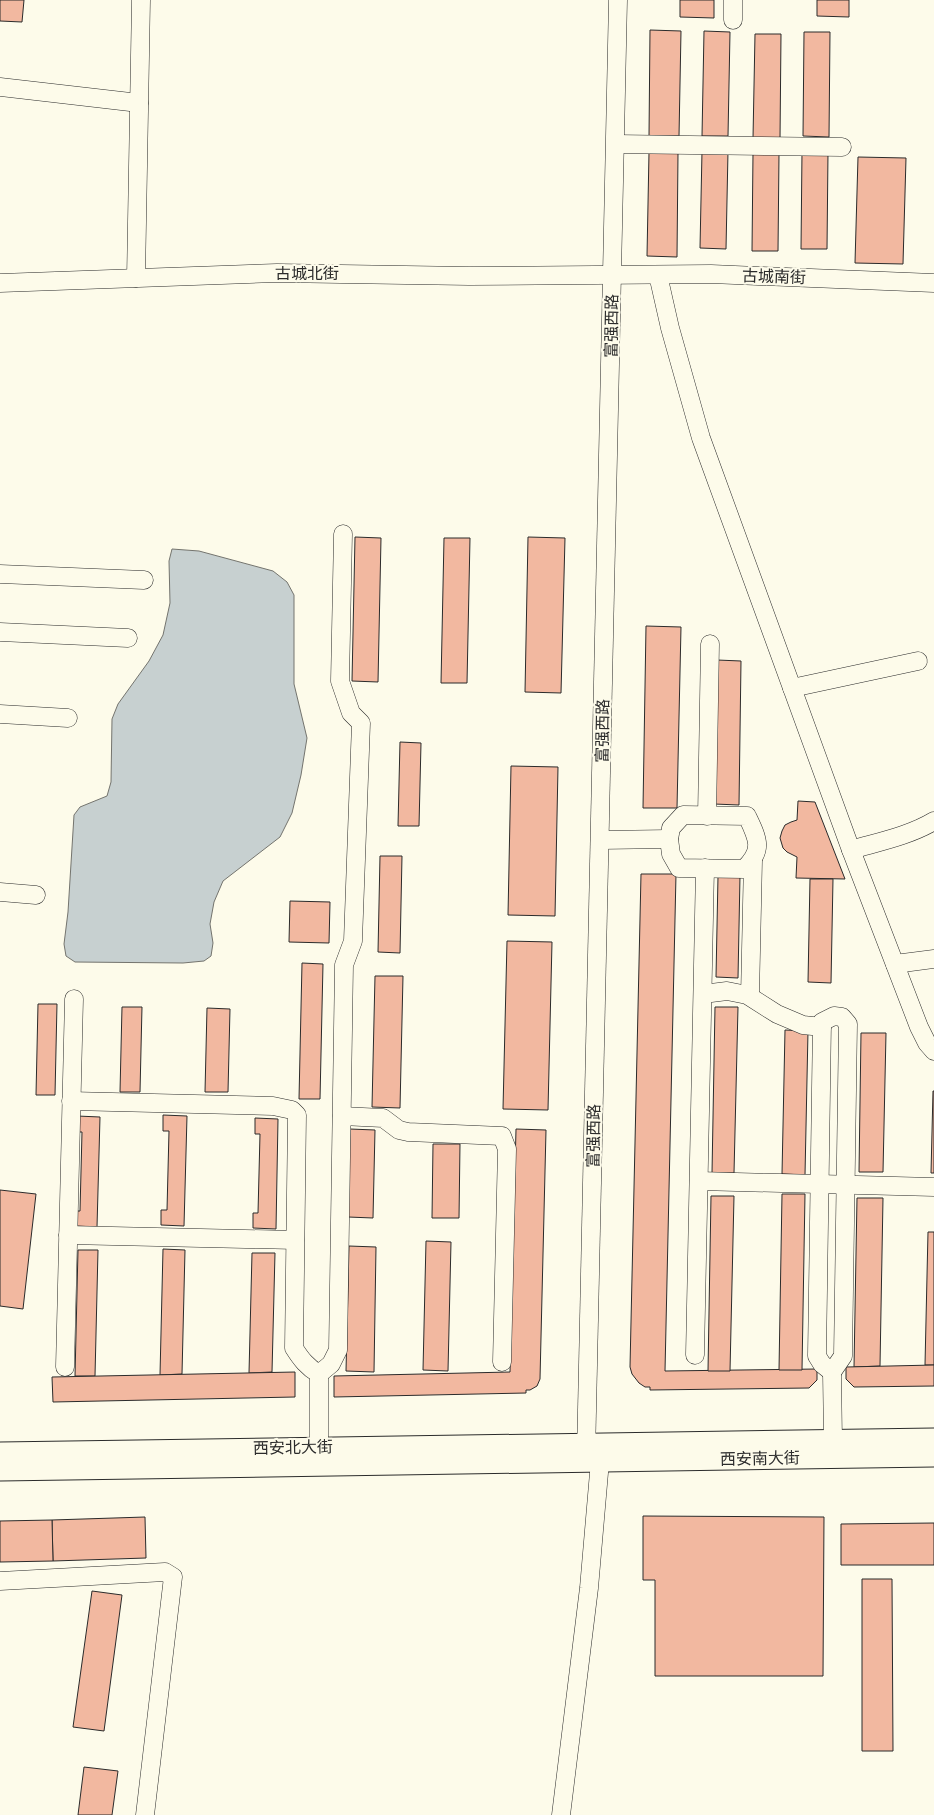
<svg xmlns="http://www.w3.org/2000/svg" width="934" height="1815" font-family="'Source Sans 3','Noto Sans SC',sans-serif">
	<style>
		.water { fill: #c7d0d0; stroke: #74746e }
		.building { fill: #f2b8a0; stroke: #2b2b2b }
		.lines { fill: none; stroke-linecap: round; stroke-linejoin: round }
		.minor-casing { stroke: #2b2b2b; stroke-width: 19 }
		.major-casing { stroke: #2b2b2b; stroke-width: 23 }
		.minor { stroke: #fdfbea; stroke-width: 18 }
		.major { stroke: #fdfbea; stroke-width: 21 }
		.labels { text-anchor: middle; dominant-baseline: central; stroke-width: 4; stroke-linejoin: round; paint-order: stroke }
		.street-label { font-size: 16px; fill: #2b2b2b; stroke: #fdfbea }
	</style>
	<rect width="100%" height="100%" fill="#fdfbea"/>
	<!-- water -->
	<path class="water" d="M172 549 199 551 273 571 287 582 294 595V684L307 738 301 775 292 813 280 837 223 881 214 902 210 924 213 943 211 956 204 961 183 963 75 962 66 956 64 944 68 912 74 815 80 807 107 796 111 782 112 719 118 704 149 661 163 635 170 603 169 561Z"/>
	<!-- building -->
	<g class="building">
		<path d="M0 0H24L22 22 0 21Z"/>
		<path d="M680 0H714V18L680 17Z"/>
		<path d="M817 0H849V17L817 16Z"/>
		<path d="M650 30 681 31 679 136H649Z"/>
		<path d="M704 31 730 32 728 136H702Z"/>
		<path d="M804 32H830L829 137 803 136Z"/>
		<path d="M755 34H781L780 139 753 138Z"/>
		<path d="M702 151H728L726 249 700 248Z"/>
		<path d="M802 151 828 152 827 249H801Z"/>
		<path d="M649 152 678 153 677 257 647 256Z"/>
		<path d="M753 153 779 154 778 251H752Z"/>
		<path d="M858 157 906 158 903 264 855 263Z"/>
		<path d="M355 537 381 538 378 682 352 681Z"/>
		<path d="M528 537 565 538 561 693 525 692Z"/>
		<path d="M444 538H470L467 683H441Z"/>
		<path d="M646 626 681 627 677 808H643Z"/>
		<path d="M717 660 741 661 739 805 714 804Z"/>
		<path d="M400 742 421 743 419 826H398Z"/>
		<path d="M511 766 558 767 555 916 508 915Z"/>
		<path d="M798 801 815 802 845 879 796 878 797 857 787 852 783 848 780 838 782 831 785 825 791 822 797 820Z"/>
		<path d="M380 856H402L400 953 378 952Z"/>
		<path d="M641 874H676L665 1371 817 1369V1380L809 1388 650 1390V1387H645L639 1383 632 1374 630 1367Z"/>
		<path d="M718 876H740L738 978 716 977Z"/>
		<path d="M810 879H833L831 983 808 982Z"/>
		<path d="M290 901 330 902 329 943 289 942Z"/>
		<path d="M507 941 552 942 548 1110 503 1109Z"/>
		<path d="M302 963 323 964 320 1099H299Z"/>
		<path d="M375 976H403L400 1108 372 1107Z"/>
		<path d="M38 1004H57L55 1095H36Z"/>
		<path d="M122 1007H142L140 1092H120Z"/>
		<path d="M715 1007H738L734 1173H712Z"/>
		<path d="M207 1008 230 1009 228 1092H205Z"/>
		<path d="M785 1030 808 1031 805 1175 782 1174Z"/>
		<path d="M861 1033H886L883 1172H859Z"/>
		<path d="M933 1091H934V1173H931Z"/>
		<path d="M163 1115 187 1116 184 1226 161 1225V1210H167L169 1131H163Z"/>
		<path d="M77 1116 100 1117 97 1227 74 1226V1211H80L82 1132H76Z"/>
		<path d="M255 1118 278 1119 276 1229 253 1228V1213H258L260 1134H255Z"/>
		<path d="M350 1129 375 1130 373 1218 348 1217Z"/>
		<path d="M516 1129 546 1130 540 1379 537 1386 530 1390H526V1393L334 1397V1376L510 1372Z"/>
		<path d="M433 1144H460L459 1218H432Z"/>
		<path d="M0 1190 36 1194 23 1309 0 1306Z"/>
		<path d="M782 1194H805L802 1370H779Z"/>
		<path d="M711 1196H734L730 1371H708Z"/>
		<path d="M857 1198H883L880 1366 854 1367Z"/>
		<path d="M928 1232H934V1365H925Z"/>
		<path d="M426 1241 451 1242 448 1371 423 1370Z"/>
		<path d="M349 1246 376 1247 374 1372 346 1371Z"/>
		<path d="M163 1249 185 1250 182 1374 160 1375Z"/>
		<path d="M78 1250H98L95 1376H75Z"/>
		<path d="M252 1253H275L272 1372 249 1373Z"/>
		<path d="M934 1365V1386L854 1387 846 1379V1367Z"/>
		<path d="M295 1372V1397L53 1402 52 1377Z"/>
		<path d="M643 1516 824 1517 823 1676H655V1580H643Z"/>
		<path d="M145 1517 146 1558 53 1561 52 1520Z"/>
		<path d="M52 1520 53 1561 0 1562V1521Z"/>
		<path d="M934 1523V1565H841V1524Z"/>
		<path d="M862 1579H892L893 1751H862Z"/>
		<path d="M92 1591 122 1595 104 1731 73 1727Z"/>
		<path d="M84 1767 118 1771 112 1815H78Z"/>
	</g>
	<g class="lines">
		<!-- minor casing -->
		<g class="minor-casing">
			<g id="minor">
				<path d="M733 20V0"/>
				<path d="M0 87 139 103"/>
				<path d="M616 144 842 147"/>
				<path d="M658 275 670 328 701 438 851 850 919 1027 927 1043 934 1051"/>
				<path d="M136 278 141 0"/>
				<path d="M0 283 277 273 469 276 711 274 934 283"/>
				<path d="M0 574 144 580"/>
				<path d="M0 632 128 638"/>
				<path d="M792 688 918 661"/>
				<path d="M0 714 68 718"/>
				<path d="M683 815 747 816C758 839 764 850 744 869L679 868 671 854 669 839 671 828Z"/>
				<path d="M707 816 710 644"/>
				<path d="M600 840 669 839"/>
				<path d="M851 850C878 842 909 836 934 821"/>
				<path d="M0 892 36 895"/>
				<path d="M895 964 934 959"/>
				<path d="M703 994 727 991 747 995 777 1014 803 1025 822 1027"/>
				<path d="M750 996 753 860"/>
				<path d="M834 1016 842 1017 848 1024 843 1356 832 1372 822 1364 817 1356 822 1022Z"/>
				<path d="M71 1101 273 1106 292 1110 297 1115 294 1348C301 1359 307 1367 319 1374L331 1364 338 1350 344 965 353 941 361 723 351 713 340 681 343 534"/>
				<path d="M342 1116 383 1118 399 1130 408 1132 502 1136 507 1149 502 1362"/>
				<path d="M699 1181 934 1187"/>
				<path d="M68 1235 295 1240"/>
				<path d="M695 1355 705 868"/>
				<path d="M65 1367 74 999"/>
				<path d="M832 1372 833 1441"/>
				<path d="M319 1374V1448"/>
				<path d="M586 1456 618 0"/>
				<path d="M0 1581 165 1572 173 1577 145 1815"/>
				<path d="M561 1815 589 1588 600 1461"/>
			</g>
		</g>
		<!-- major casing -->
		<g class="major-casing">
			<g id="major">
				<path d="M0 1453 934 1439"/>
				<path d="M0 1470 934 1456"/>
			</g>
		</g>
		<!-- minor -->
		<use href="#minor" class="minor"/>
		<!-- major -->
		<use href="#major" class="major"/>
	</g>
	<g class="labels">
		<!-- street labels -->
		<g class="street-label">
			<text x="307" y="274">古城北街</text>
			<text transform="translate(774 277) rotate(2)">古城南街</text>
			<text transform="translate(612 326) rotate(-89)">富强西路</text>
			<text transform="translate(603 731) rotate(-89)">富强西路</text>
			<text transform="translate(594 1136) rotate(-89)">富强西路</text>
			<text transform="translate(293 1448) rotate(-1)">西安北大街</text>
			<text transform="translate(760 1459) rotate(-1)">西安南大街</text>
		</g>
	</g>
</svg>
